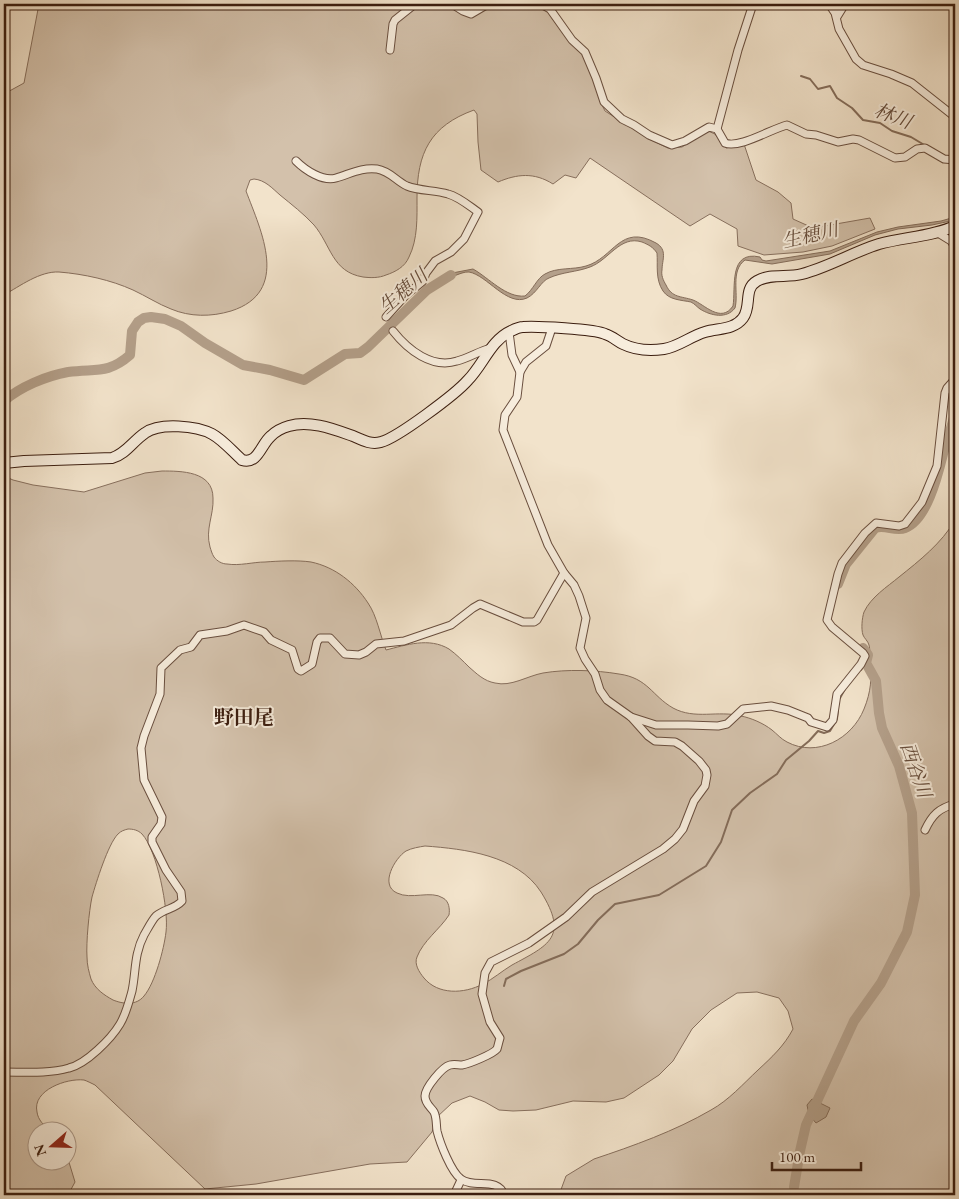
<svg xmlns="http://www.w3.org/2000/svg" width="959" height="1199" font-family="'EB Garamond','Noto Serif JP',serif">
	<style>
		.green { fill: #d3c1ab; stroke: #876f5d; fill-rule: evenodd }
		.water { fill: #b4a08b; stroke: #846c59 }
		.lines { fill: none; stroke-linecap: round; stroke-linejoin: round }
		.stream { stroke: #846c59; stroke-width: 2 }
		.river { stroke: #b4a08b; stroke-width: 10 }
		.minor-casing { stroke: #694e3e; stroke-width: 9 }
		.secondary-casing { stroke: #3b1d0f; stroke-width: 12 }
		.minor { stroke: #f7eddd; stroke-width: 7 }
		.secondary { stroke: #f7eddd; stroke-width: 10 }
		.labels { text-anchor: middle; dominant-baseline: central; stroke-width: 4; stroke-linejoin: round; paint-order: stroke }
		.water-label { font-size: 19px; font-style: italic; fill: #654b3a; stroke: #f7eddd }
		.quarter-label { font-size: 20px; font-weight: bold; fill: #3b1d0f; stroke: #f7eddd }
	</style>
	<rect width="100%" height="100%" fill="#f2e3cb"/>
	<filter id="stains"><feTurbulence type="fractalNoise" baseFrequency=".004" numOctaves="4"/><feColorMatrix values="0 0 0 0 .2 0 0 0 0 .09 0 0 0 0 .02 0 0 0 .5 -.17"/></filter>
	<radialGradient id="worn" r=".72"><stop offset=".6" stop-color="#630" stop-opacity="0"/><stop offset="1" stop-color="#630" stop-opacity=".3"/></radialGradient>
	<!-- green -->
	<g class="green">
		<path d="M39 4H547L552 18 568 40 582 52 593 79 600 101 605 111 649 139 668 148 682 147 708 131 715 134 726 148 744 144 756 180 778 192 791 203 793 219 813 228 870 218 875 229 832 246 803 252 764 255 738 246 737 229 710 214 690 226 590 158 576 178 565 175 553 184C534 172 517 174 498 182L481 170 478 142 477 114 474 110C430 126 417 153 417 198 417 217 418 239 409 257 405 267 395 272 386 275 379 278 371 278 363 277 332 272 331 245 314 225 304 214 291 204 280 195 272 188 265 180 254 179L250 180 246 191C261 231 291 292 231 311 211 317 190 317 171 309 158 304 146 296 133 290 111 280 84 274 59 272 40 271 20 286 4 295V94L24 83Z"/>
		<path d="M162 471C181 471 213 471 213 498 214 515 205 529 210 547 211 550 212 554 214 557 217 561 222 564 227 564 240 566 253 562 265 562 278 561 298 560 311 562 335 567 355 583 368 603 377 616 380 635 386 650 406 645 429 637 449 649 456 654 463 661 469 667 477 674 484 681 495 683 511 687 527 676 543 673 567 669 595 670 619 674 648 678 652 696 673 708 695 720 718 710 741 716 751 718 763 723 772 730 777 734 781 739 787 742 817 758 852 739 864 709 871 692 872 678 870 660 870 655 870 649 869 645 868 641 864 638 863 635 861 629 862 618 864 612 871 597 887 587 899 577 919 561 942 543 955 520V1195H559L566 1176 594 1159C633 1146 675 1131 711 1110 729 1100 743 1084 758 1070 772 1057 784 1046 793 1029L788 1011 779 998 757 992 737 993 711 1010 692 1029 673 1061 659 1075 624 1098 606 1102 573 1101 536 1110 513 1111 499 1110 485 1102 470 1096 452 1103 437 1117 432 1132 407 1162 370 1164 256 1184 205 1189 95 1085C91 1083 87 1081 84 1080 67 1078 32 1090 37 1112 38 1120 44 1125 49 1131L38 1132V1162H68V1159L75 1182 68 1195H4V476L13 480 33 485 84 492 145 473ZM128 829C133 829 138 830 142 834 157 850 169 910 166 932 164 949 155 983 144 996 136 1006 123 1004 113 1000 104 995 95 989 91 979 89 972 87 965 87 957 86 943 89 911 92 897 96 883 108 844 118 834 121 831 124 830 128 829ZM425 846C465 849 517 855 541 892 569 937 549 945 512 965 502 971 493 979 483 984 464 994 438 995 424 978 419 972 414 964 417 957 423 941 440 929 449 915 450 909 449 901 443 898 431 890 411 900 397 893 379 885 395 858 406 851 412 848 419 847 425 846Z"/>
	</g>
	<!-- water -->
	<g class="water">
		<path d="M955 217V220L932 225 898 229 875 235 830 254 772 264 745 260C730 271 739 293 735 308 727 319 711 316 700 309 697 307 695 304 691 302 681 300 669 300 663 291 655 279 658 265 657 253 653 247 649 245 642 242 620 235 609 260 590 267 577 272 562 272 549 278 541 281 537 293 527 298 507 307 487 275 469 272 461 271 447 281 437 281L447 274 473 269C489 278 506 298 525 296 533 290 537 278 545 274 557 267 573 270 586 266 614 258 620 223 656 243 668 250 662 260 662 270 661 275 663 280 666 285 672 298 681 296 693 300 704 304 721 324 733 306 736 288 728 250 760 257L762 260 766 261 830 251 877 232 898 227 941 221Z"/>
		<path d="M812 1099 830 1108 826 1117 816 1123 809 1115 807 1105Z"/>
	</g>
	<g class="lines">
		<!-- stream -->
		<g class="stream">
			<path d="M801 76 810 79 818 89 830 86 837 98 852 108 863 120 880 123 892 131 911 137 926 146"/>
			<path d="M950 162 955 168"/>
			<path d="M861 670 866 663"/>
			<path d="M840 698 845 689"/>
			<path d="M504 986 506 979 521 971 564 954 578 944 598 920 615 904 659 895 706 866 721 842 732 810 750 793 777 774 786 760 809 741 818 731 824 733 830 731 837 719 838 710"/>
		</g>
		<!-- river -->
		<g class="river">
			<path d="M4 401C20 387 46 376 68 372 95 368 107 375 130 355L132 331 138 322 144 318 151 317 165 319 181 326 205 343 243 365 270 370 304 380 345 354 360 353 368 347 427 290 451 275"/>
			<path d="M838 584 846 564 875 528C885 524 895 532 905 528 927 520 938 474 943 454 947 440 952 427 955 413"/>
			<path d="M794 1187 800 1151 806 1125 854 1021 881 983 907 932 915 895 912 813 899 766 882 728 879 713 876 681 866 663 868 655 863 648"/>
		</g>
		<!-- minor casing -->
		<g class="minor-casing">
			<g id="minor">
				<path d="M452 4 463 11 471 14 488 4"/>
				<path d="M541 4 550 9 572 40 585 52 596 78 604 102 622 119 634 125 649 135 672 145 685 141 709 127 717 129 725 143C739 149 771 129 787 125L806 134 816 135 838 142 853 139 859 140 895 158 905 157 917 149 925 148 944 159 955 160"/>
				<path d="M829 4 835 13 839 29 856 59 863 65 891 74 912 83 955 117"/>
				<path d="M837 17 845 4"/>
				<path d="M390 50 393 24 395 20 415 4"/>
				<path d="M717 129 738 50 753 4"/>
				<path d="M296 161C305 170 323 182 336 178 350 174 362 167 377 169 390 171 396 181 407 186 419 191 435 190 448 194 459 197 468 205 478 212L464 239 451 252 435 261 426 273 423 281 405 296 386 317"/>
				<path d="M938 233 951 241 955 247"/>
				<path d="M393 331C408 350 432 369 457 361 469 358 479 351 491 348"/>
				<path d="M520 372 526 362 546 346 552 328"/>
				<path d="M631 717 656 725H688L718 726 727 724 743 709 771 706 788 710 808 718 811 722 827 727 833 720 837 694 861 664 865 656 863 653 832 627 827 620 838 574 842 563 865 533 876 523 899 526 905 524 922 502 937 466 945 393 947 388 955 379"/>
				<path d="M925 830C932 815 939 808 955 804"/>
				<path d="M4 1072C25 1072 48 1074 69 1068 86 1064 111 1039 120 1024 126 1014 129 1002 132 991 136 972 134 954 144 935 147 930 152 920 156 916 164 909 175 909 182 901L181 892 166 870 152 842V837L161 824 162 817 144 780 141 748 144 736 160 694 161 668 180 650 191 647 200 635 227 631 244 625 264 632 271 640 292 650 298 669 301 671 312 664 317 642 320 638H330L345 654 359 655 366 652 376 644 404 641 451 625 473 608 480 604 523 622H534L537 620 564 573"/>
				<path d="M454 1195 461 1180"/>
				<path d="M504 1195C498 1176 474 1189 461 1179 451 1172 440 1143 437 1131 436 1125 437 1118 434 1112 431 1107 425 1104 425 1096 425 1088 442 1067 450 1065 454 1064 458 1065 462 1065 469 1064 493 1054 497 1049 498 1046 499 1041 500 1038L490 1022 482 994 485 973 491 962 529 943 566 917 592 892 663 849 675 839 683 829 694 801 705 786 707 775 706 770 699 761 682 746 675 742 655 741 648 736 631 717 607 700 600 690 595 674 585 659 580 648 586 618 579 596 574 585 564 573 548 545 503 430 505 415 517 397 520 372 512 355 509 332"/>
			</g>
		</g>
		<!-- secondary casing -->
		<g class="secondary-casing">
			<path id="secondary" d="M4 463 24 461 112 458C126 454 133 441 145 433 160 422 197 426 212 434 223 440 232 451 242 460 258 465 261 444 271 436 276 431 282 428 289 426 310 420 333 429 353 436 362 440 371 445 381 442 397 438 456 394 468 380 483 365 491 340 511 331 515 329 519 327 523 327 535 326 595 329 605 334 612 336 617 341 623 344 635 350 650 351 664 349 678 347 691 336 705 332 718 328 734 330 743 318 752 306 743 289 757 281 771 273 787 278 802 274 829 267 853 252 879 244 904 237 931 237 955 226"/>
		</g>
		<!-- minor -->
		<use href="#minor" class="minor"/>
		<!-- secondary -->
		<use href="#secondary" class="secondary"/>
	</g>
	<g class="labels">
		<!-- water labels -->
		<g class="water-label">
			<text transform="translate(893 116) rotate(21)">林川</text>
			<text transform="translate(810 235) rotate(-13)">生穂川</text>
			<text transform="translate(403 291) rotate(-41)">生穂川</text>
			<text transform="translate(916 770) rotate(71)">西谷川</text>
		</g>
		<!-- quarter labels -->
		<g class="quarter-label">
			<text x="244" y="717">野田尾</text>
		</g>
	</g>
	<!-- margin -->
	<rect width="959" height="1199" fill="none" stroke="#f2e3cb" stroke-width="20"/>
	<rect x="5" y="5" width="949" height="1189" fill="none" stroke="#3b1d0f" stroke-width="2.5"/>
	<rect x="10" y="10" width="939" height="1179" fill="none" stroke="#3b1d0f"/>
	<!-- north arrow -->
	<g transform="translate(52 1146) rotate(250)"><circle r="24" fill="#f7eddd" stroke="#ac9a8b"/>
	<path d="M0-4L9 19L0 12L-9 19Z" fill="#8f2418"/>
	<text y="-8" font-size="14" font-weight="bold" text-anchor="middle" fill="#3b1d0f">N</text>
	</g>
	<!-- scale -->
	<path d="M772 1162v8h89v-8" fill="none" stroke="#3b1d0f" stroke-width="2.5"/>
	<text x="779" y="1162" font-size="15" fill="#3b1d0f" stroke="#f7eddd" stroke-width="4" paint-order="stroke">100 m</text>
	<rect width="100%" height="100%" filter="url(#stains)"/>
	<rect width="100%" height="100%" fill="url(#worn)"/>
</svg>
